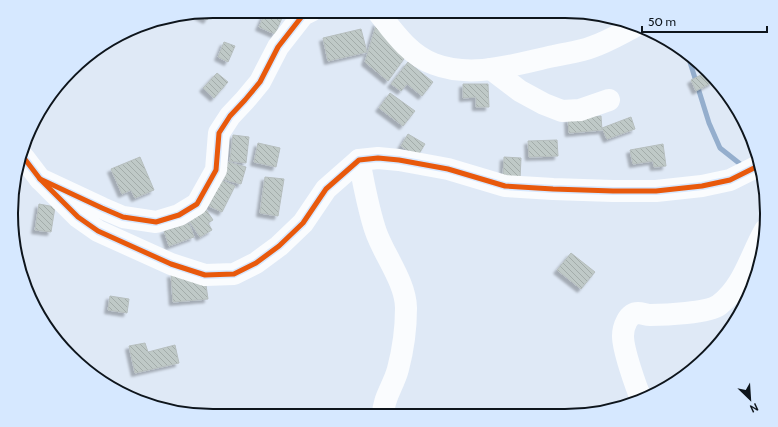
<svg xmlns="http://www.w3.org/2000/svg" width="778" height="427" font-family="Cabin,sans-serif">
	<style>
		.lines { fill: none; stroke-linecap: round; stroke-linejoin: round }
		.stream { stroke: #94aecd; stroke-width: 5 }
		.building { fill: url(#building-back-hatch); stroke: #b6bebe; filter: url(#shadow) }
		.minor { stroke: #fafcfe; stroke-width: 22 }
		.cycleway-casing { stroke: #d6e8ff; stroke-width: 8 }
		.cycleway { stroke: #e8590c; stroke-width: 5 }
		.rim { fill: none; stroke: #0e151c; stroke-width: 2 }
	</style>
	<defs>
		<pattern id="building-back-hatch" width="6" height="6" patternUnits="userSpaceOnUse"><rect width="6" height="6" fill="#bfc9c7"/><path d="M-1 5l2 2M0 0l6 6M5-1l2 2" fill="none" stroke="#a3acaa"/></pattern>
		<filter id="shadow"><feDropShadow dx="-3.5" dy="3.5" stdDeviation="1" flood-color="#0004"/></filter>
	</defs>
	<rect width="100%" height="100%" fill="#dfe9f6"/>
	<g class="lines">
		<!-- stream -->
		<g class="stream">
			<path d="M689 59 709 123 720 148 744 167"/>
			<path d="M753 174 761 180"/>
		</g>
	</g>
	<!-- building -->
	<g class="building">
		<path d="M212 11 207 20 195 14Z"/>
		<rect x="220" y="11" width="17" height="2"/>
		<path d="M266 11H285L275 34 259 27Z"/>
		<path d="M377 22 406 56 388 81 365 62Z"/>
		<path d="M361 29 367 52 328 61 323 38Z"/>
		<path d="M224 42 235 46 228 62 218 57Z"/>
		<path d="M84 59 85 66 77 67Z"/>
		<path d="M408 62 433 82 422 96 407 84 401 91 391 84Z"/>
		<path d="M217 73 228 82 214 98 203 88Z"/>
		<path d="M705 73 711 77 713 82 696 91 691 80Z"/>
		<path d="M463 84H488L489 107H476V97L463 98Z"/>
		<path d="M390 93 415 111 403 126 379 108Z"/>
		<path d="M601 116 602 130 569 133 568 119Z"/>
		<path d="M631 117 635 129 607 139 602 128Z"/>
		<path d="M408 134 425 144 417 157 401 146Z"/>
		<path d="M233 135 249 137 246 163 230 161Z"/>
		<path d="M557 140 558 156 529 157 528 141Z"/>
		<path d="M258 143 280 148 276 167 254 162Z"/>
		<path d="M663 144 666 166 654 167 653 161 633 164 630 150Z"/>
		<path d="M140 157 154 190 135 198 131 190 122 194 111 169Z"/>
		<path d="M504 157 521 158 520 179 503 178Z"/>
		<path d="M228 162 246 167 241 184 223 179Z"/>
		<path d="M265 177 284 179 278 216 260 213Z"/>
		<path d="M221 180 235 186 222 212 209 206Z"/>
		<path d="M39 204 55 207 51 232 35 230Z"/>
		<path d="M205 208 213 220 208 223 212 230 200 237 188 219Z"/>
		<path d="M189 223 194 237 169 246 164 231Z"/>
		<path d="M571 253 595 272 581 289 557 270Z"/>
		<path d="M171 274 205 278 208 299 173 302Z"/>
		<path d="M110 296 129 299 127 313 108 310Z"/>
		<path d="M145 343 148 352 175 345 179 363 135 373 129 346Z"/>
	</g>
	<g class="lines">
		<!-- minor -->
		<g class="minor">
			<path d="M377 11C393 31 409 55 434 64 473 79 515 64 554 56 566 53 580 52 592 47 607 42 622 33 636 26"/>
			<path d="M491 69 520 91 544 104 562 111 580 110 609 100"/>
			<path d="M20 156 24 158 40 179 102 208 123 217 156 222 179 215 197 204 216 170 219 133 230 116 245 100 260 82 278 47 303 15 311 11"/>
			<path d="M359 160C364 184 368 209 376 232 384 255 406 283 406 308 406 328 403 350 398 369 394 385 383 398 383 415"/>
			<path d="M40 179 78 217 98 231 171 264 205 275 234 274 256 263 279 246 303 223 326 189 359 160 378 158 399 160 448 169 505 186 553 189 613 191H656L702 186 730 180 760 165"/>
			<path d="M642 401C636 387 623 350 623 336 623 327 628 313 638 313 642 313 646 315 650 315 665 315 708 313 719 305 744 286 750 256 765 230"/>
		</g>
		<!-- cycleway casing -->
		<g class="cycleway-casing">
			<g id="cycleway">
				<path d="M20 156 24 158 40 179 102 208 123 217 156 222 179 215 197 204 216 170 219 133 230 116 245 100 260 82 278 47 303 15 311 11"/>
				<path d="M40 179 78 217 98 231 171 264 205 275 234 274 256 263 279 246 303 223 326 189 359 160 378 158 399 160 448 169 505 186 553 189 613 191H656L702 186 730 180 760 165"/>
			</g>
		</g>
		<!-- cycleway -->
		<use href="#cycleway" class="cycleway"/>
	</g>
	<!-- crop -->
	<path d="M0 0H778V427H0ZM213 18H565A195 195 0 0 1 760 213V214A195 195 0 0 1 565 409H213A195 195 0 0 1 18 214V213A195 195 0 0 1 213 18Z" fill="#d6e8ff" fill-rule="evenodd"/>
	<path class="rim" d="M213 18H565A195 195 0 0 1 760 213V214A195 195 0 0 1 565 409H213A195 195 0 0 1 18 214V213A195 195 0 0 1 213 18Z"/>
	<!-- north arrow -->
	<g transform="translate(750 399) rotate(155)" stroke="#d6e8ff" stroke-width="3" paint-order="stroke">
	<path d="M0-3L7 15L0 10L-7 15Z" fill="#0e151c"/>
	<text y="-6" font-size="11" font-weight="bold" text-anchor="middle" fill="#0e151c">N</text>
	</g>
	<!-- scale -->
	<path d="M642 26v6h125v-6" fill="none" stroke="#0e151c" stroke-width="2"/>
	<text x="648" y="26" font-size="12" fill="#0e151c" stroke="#d6e8ff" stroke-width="3" paint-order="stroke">50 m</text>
</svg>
